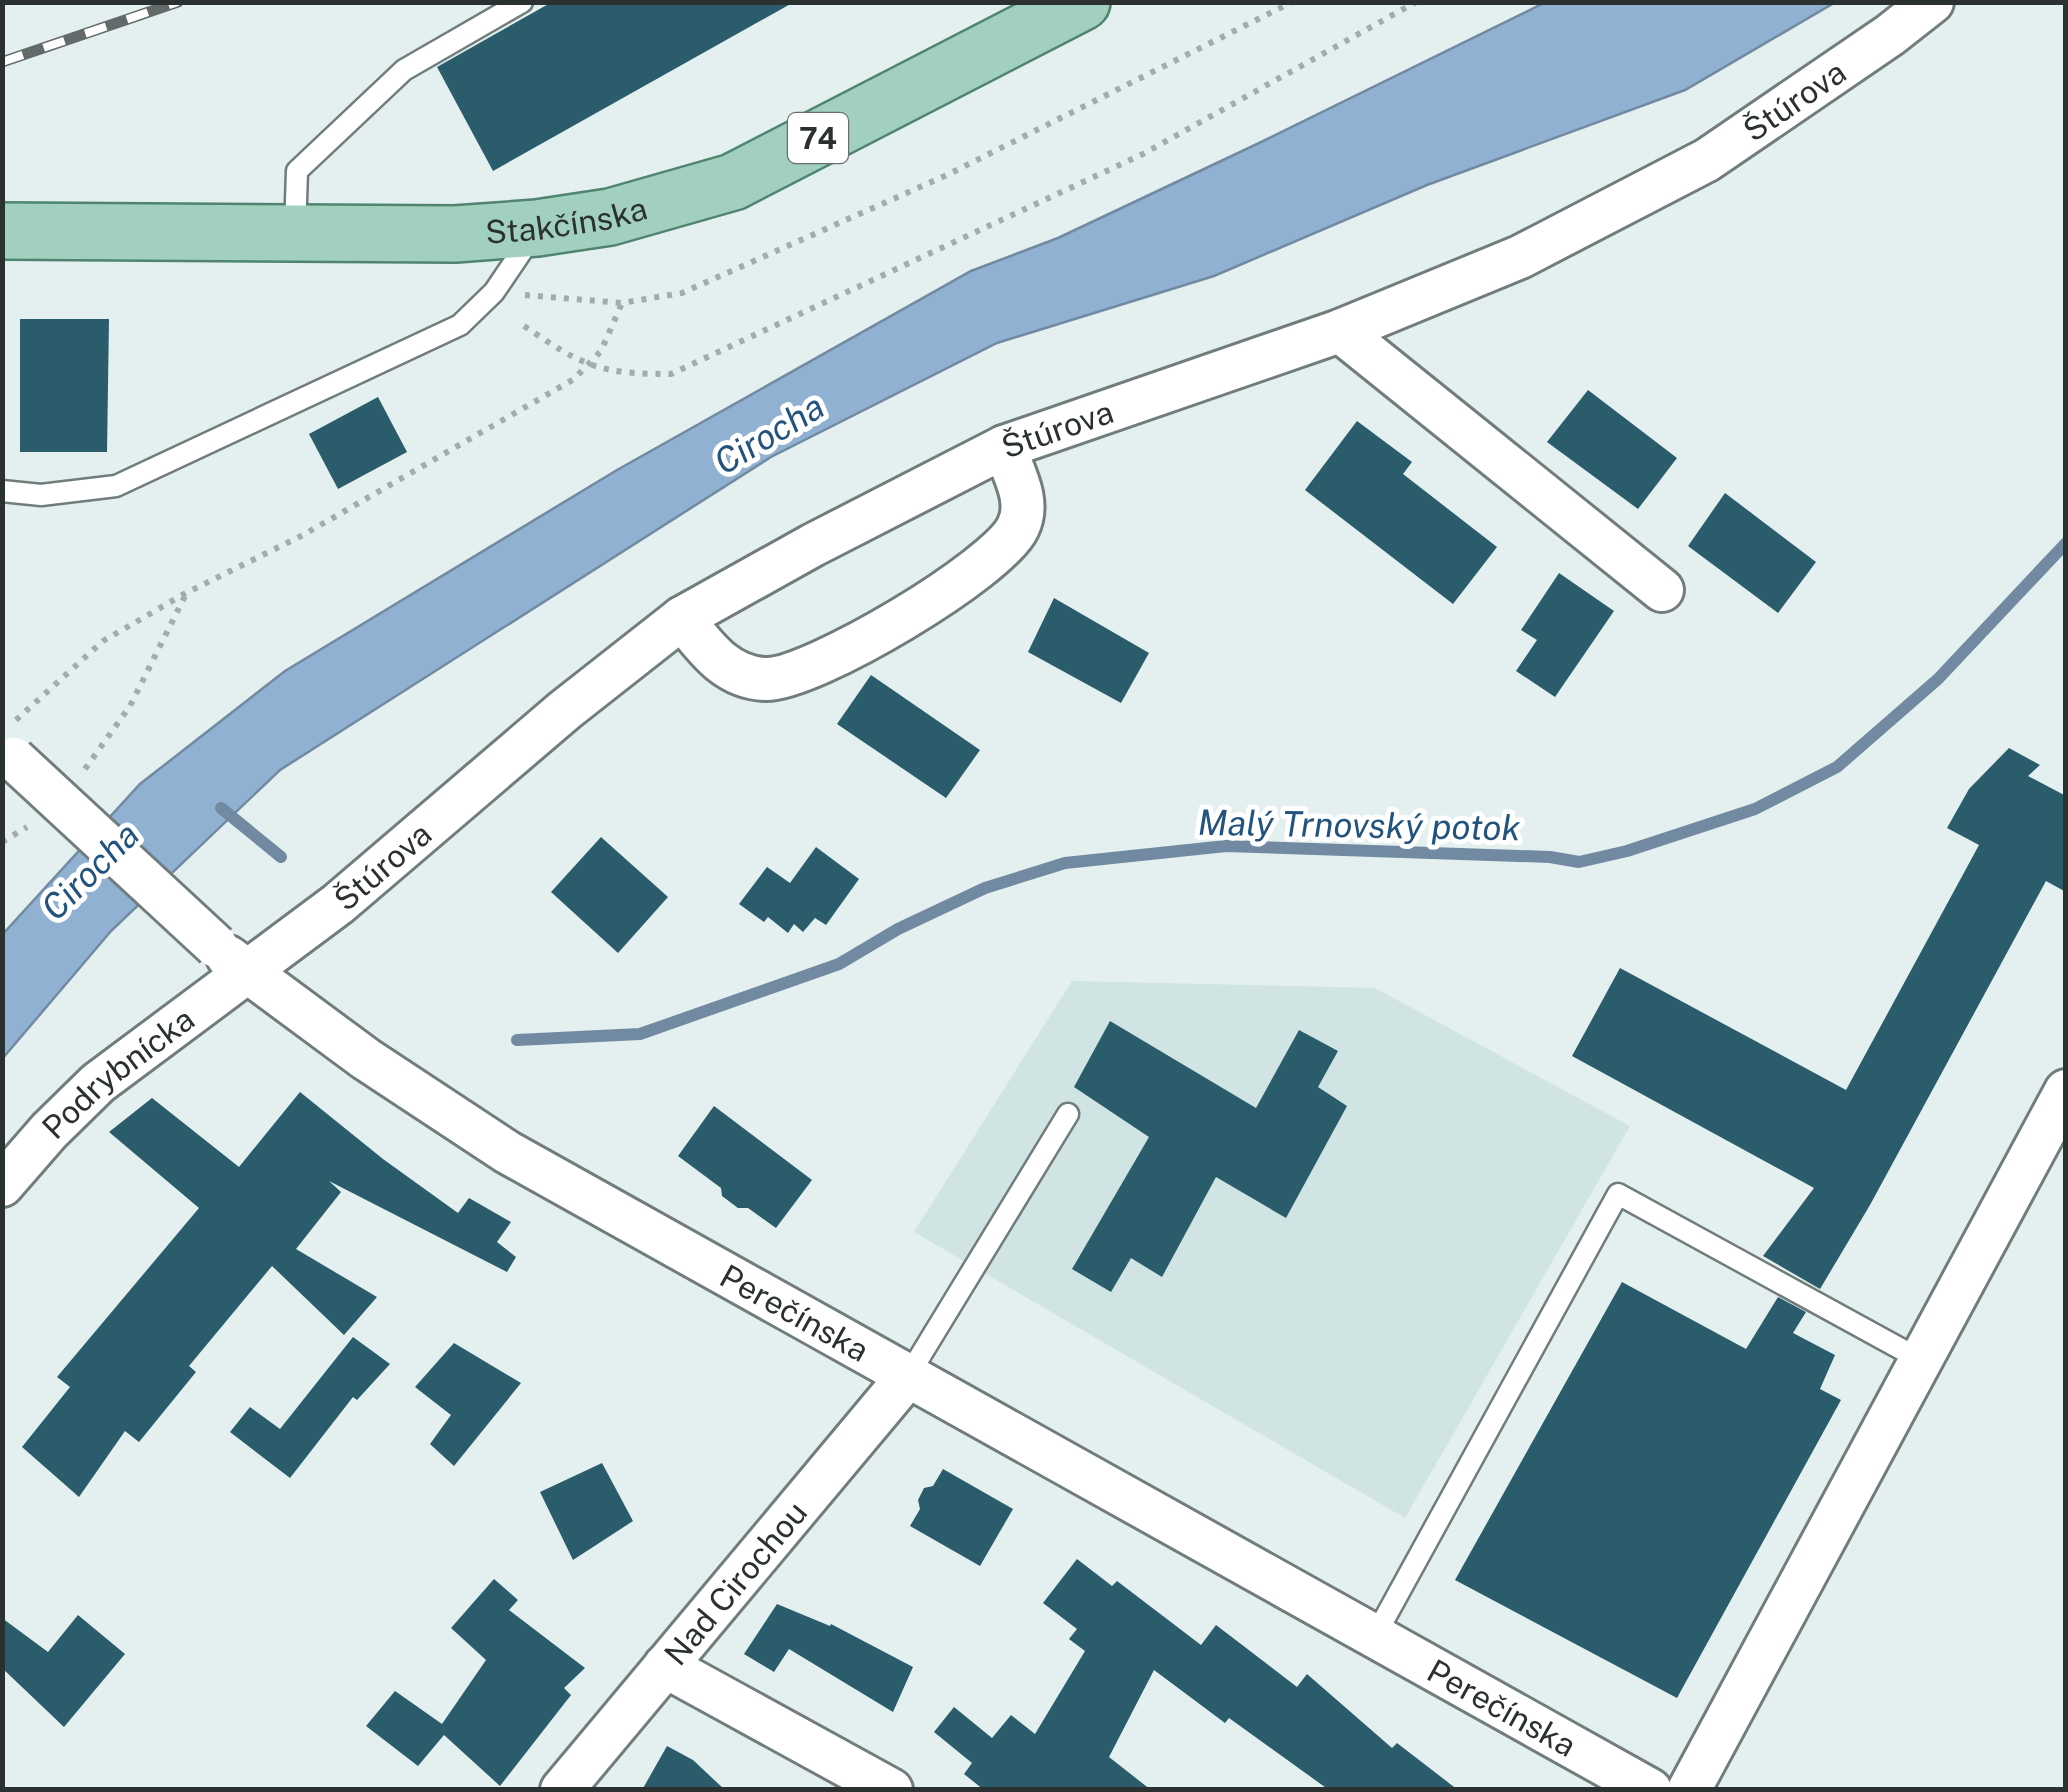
<svg xmlns="http://www.w3.org/2000/svg" width="2068" height="1792" font-family="'Public Sans',sans-serif">
	<style>
		.built { fill: #cfe4e3 }
		.water { fill: #90b1d1; stroke: #728aa1; stroke-width: 2.5 }
		.lines { fill: none; stroke-linecap: round; stroke-linejoin: round }
		.stream { stroke: #728aa1; stroke-width: 12 }
		.building { fill: #2a5c6c }
		.lane-casing { stroke: #717d7c; stroke-width: 25 }
		.street-casing { stroke: #717d7c; stroke-width: 48 }
		.primary-casing { stroke: #4f8470; stroke-width: 60 }
		.path { stroke: #a2acab; stroke-width: 6; stroke-dasharray: 5 8; stroke-linecap: butt }
		.lane { stroke: #fff; stroke-width: 20 }
		.street { stroke: #fff; stroke-width: 42 }
		.primary { stroke: #a1d1be; stroke-width: 55 }
		.rail-casing { stroke: #636a6a; stroke-width: 11 }
		.rail { stroke: #fff; stroke-width: 8; stroke-dasharray: 22; stroke-linecap: butt }
		.street-bridge-casing { stroke: #717d7c; stroke-width: 48; stroke-linecap: butt }
		.street-bridge { stroke: #fff; stroke-width: 42 }
		.labels { text-anchor: middle; dominant-baseline: central; stroke-width: 10; stroke-linejoin: round; paint-order: stroke }
		.shield { fill: #fff; stroke: #6b6e6e; stroke-width: 2.5 }
		.shield-label { font-size: 30px; font-weight: bold; fill: #2b3030 }
		.street-label { font-size: 32px; fill: #2b3030; stroke: #fff }
		.water-label { font-size: 35px; font-style: italic; fill: #22537e; stroke: #fff }
	</style>
	<rect width="100%" height="100%" fill="#e3f0ef"/>
	<!-- built -->
	<path class="built" d="M1072 981 1375 988 1630 1126 1405 1518 914 1232Z"/>
	<!-- water -->
	<path class="water" d="M1544 3H1834L1685 90 1427 185 1214 276 997 343 771 457 280 770 111 931 3 1058 2 935 140 784 285 671 617 470 971 271 1058 238 1257 144Z"/>
	<g class="lines">
		<!-- stream -->
		<g class="stream">
			<path d="M221 808 281 857"/>
			<path d="M517 1040 640 1034 839 964 898 929 985 888 1065 863 1226 846 1550 857 1579 862 1627 851 1755 809 1837 767 1938 679 2066 543"/>
		</g>
	</g>
	<!-- building -->
	<g class="building">
		<path d="M552 2H794L493 171 437 67Z"/>
		<path d="M20 319H109L107 452H20Z"/>
		<path d="M1588 390 1677 458 1638 509 1547 442Z"/>
		<path d="M378 397 407 452 338 489 309 434Z"/>
		<path d="M1357 421 1412 462 1403 474 1497 547 1453 604 1305 490Z"/>
		<path d="M1725 493 1816 562 1778 613 1688 546Z"/>
		<path d="M1559 573 1614 611 1555 697 1516 671 1537 640 1521 630Z"/>
		<path d="M1054 598 1149 653 1121 703 1028 652Z"/>
		<path d="M871 675 980 750 946 798 837 724Z"/>
		<path d="M2009 748 2040 765 2028 776 2066 796V892L2046 881 1870 1205 1820 1289 1763 1256 1814 1188 1572 1056 1620 968 1846 1090 1979 845 1947 828 1969 789Z"/>
		<path d="M601 837 668 897 618 953 551 892Z"/>
		<path d="M816 847 859 879 826 925 815 918 803 932 794 924 788 933 768 917 764 922 739 904 767 867 790 883Z"/>
		<path d="M1110 1021 1256 1108 1299 1030 1338 1051 1318 1087 1347 1106 1286 1218 1216 1177 1162 1277 1131 1258 1111 1292 1072 1269 1149 1137 1074 1087Z"/>
		<path d="M300 1092 383 1159 458 1213 469 1198 511 1222 497 1242 516 1257 507 1272 329 1181 341 1192 296 1249 377 1297 344 1335 272 1266 189 1366 196 1372 139 1442 125 1431 79 1497 22 1447 70 1387 57 1377 199 1208 109 1132 152 1098 239 1167Z"/>
		<path d="M714 1106 812 1180 776 1228 748 1208H738L722 1196 721 1188 678 1156Z"/>
		<path d="M1622 1282 1746 1349 1778 1297 1806 1312 1793 1333 1835 1355 1820 1389 1841 1400 1677 1698 1455 1580Z"/>
		<path d="M353 1337 390 1364 357 1400 353 1397 290 1478 230 1432 250 1407 280 1429Z"/>
		<path d="M454 1343 521 1383 454 1466 430 1444 451 1415 415 1387Z"/>
		<path d="M602 1463 633 1521 573 1560 540 1492Z"/>
		<path d="M943 1469 1013 1509 980 1566 910 1526 920 1509 918 1500 924 1488 933 1486Z"/>
		<path d="M1077 1559 1112 1586 1117 1581 1201 1645 1216 1625 1297 1687 1307 1674 1392 1748 1397 1743 1458 1790H1329L1229 1718 1225 1723 1154 1670 1109 1757 1151 1790H984L964 1774 972 1763 934 1732 954 1707 992 1738 1011 1715 1035 1734 1085 1651 1069 1639 1077 1629 1043 1603Z"/>
		<path d="M494 1579 518 1600 509 1610 585 1668 564 1688 571 1695 500 1786 444 1735 418 1766 366 1726 395 1691 442 1724 486 1660 451 1628Z"/>
		<path d="M777 1604 830 1626 831 1624 913 1667 893 1712 789 1649 774 1672 744 1654Z"/>
		<path d="M78 1615 125 1654 64 1727 2 1668V1618L48 1652Z"/>
		<path d="M667 1746 693 1760 725 1790H642Z"/>
	</g>
	<g class="lines">
		<!-- lane casing -->
		<g class="lane-casing">
			<g id="lane">
				<path d="M295 231 297 171 404 70 522 2"/>
				<path d="M2 491 41 495 116 486 460 325 494 292 534 233"/>
				<path d="M908 1376 1068 1114"/>
				<path d="M1375 1636 1618 1194 1921 1360"/>
			</g>
		</g>
		<!-- street casing -->
		<g class="street-casing">
			<g id="street">
				<path d="M1340 331 1662 590"/>
				<path d="M682 618C705 647 726 678 766 679 812 680 999 569 1018 527 1031 501 1013 472 1004 447"/>
				<path id="s1" d="M228 957 366 1059 507 1152 1650 1790"/>
				<path id="s2" d="M2 1185 49 1131 98 1083 338 904 565 710 682 618 813 545 1004 447 1340 331 1520 257 1707 160 1890 35 1932 2"/>
				<path d="M665 1666 891 1790"/>
				<path id="s3" d="M562 1790 908 1376"/>
				<path d="M1689 1790 2066 1091"/>
			</g>
		</g>
		<!-- primary casing -->
		<g class="primary-casing">
			<g id="primary">
				<path id="s4" d="M2 231 455 234 537 228 610 217 733 182 1082 2"/>
			</g>
		</g>
		<!-- path -->
		<g class="path">
			<path d="M525 295 622 303 682 293 947 175 1292 2"/>
			<path d="M524 326C583 366 598 374 671 374L1143 154 1416 2"/>
			<path d="M16 720 103 641 186 593 303 535 574 379 601 351 622 303"/>
			<path d="M85 769 130 706 186 594"/>
			<path d="M2 842 27 827"/>
		</g>
		<!-- lane -->
		<use href="#lane" class="lane"/>
		<!-- street -->
		<use href="#street" class="street"/>
		<!-- primary -->
		<use href="#primary" class="primary"/>
		<!-- rail casing -->
		<g class="rail-casing">
			<path id="rail" d="M2 62 178 2"/>
		</g>
		<!-- rail -->
		<use href="#rail" class="rail"/>
		<!-- street-bridge casing -->
		<g class="street-bridge-casing">
			<path id="street-bridge" d="M14 759 216 946"/>
		</g>
		<!-- street-bridge -->
		<use href="#street-bridge" class="street-bridge"/>
	</g>
	<g class="labels">
		<!-- shield labels -->
		<rect class="shield" x="788" y="113" width="60" height="50" rx="8"/>
		<g class="shield-label">
			<text x="818" y="138">74</text>
		</g>
		<!-- street labels -->
		<g class="street-label">
			<text stroke="none"><textPath href="#s2" startOffset="2118">Štúrova</textPath></text>
			<text stroke="none"><textPath href="#s4" startOffset="565">Stakčínska</textPath></text>
			<text stroke="none"><textPath href="#s2" startOffset="1308">Štúrova</textPath></text>
			<text stroke="none"><textPath href="#s2" startOffset="498">Štúrova</textPath></text>
			<text stroke="none"><textPath href="#s2" startOffset="162">Podrybnícka</textPath></text>
			<text stroke="none"><textPath href="#s1" startOffset="670">Perečínska</textPath></text>
			<text stroke="none"><textPath href="#s3" startOffset="270">Nad Cirochou</textPath></text>
			<text stroke="none"><textPath href="#s1" startOffset="1480">Perečínska</textPath></text>
		</g>
		<!-- water labels -->
		<g class="water-label">
			<text transform="translate(769 434) rotate(-31)">Cirocha</text>
			<text transform="translate(1359 825) rotate(1)">Malý Trnovský potok</text>
			<text transform="translate(90 871) rotate(-45)">Cirocha</text>
		</g>
	</g>
	<!-- border -->
	<rect width="2068" height="1792" fill="none" stroke="#2b3030" stroke-width="10"/>
</svg>
